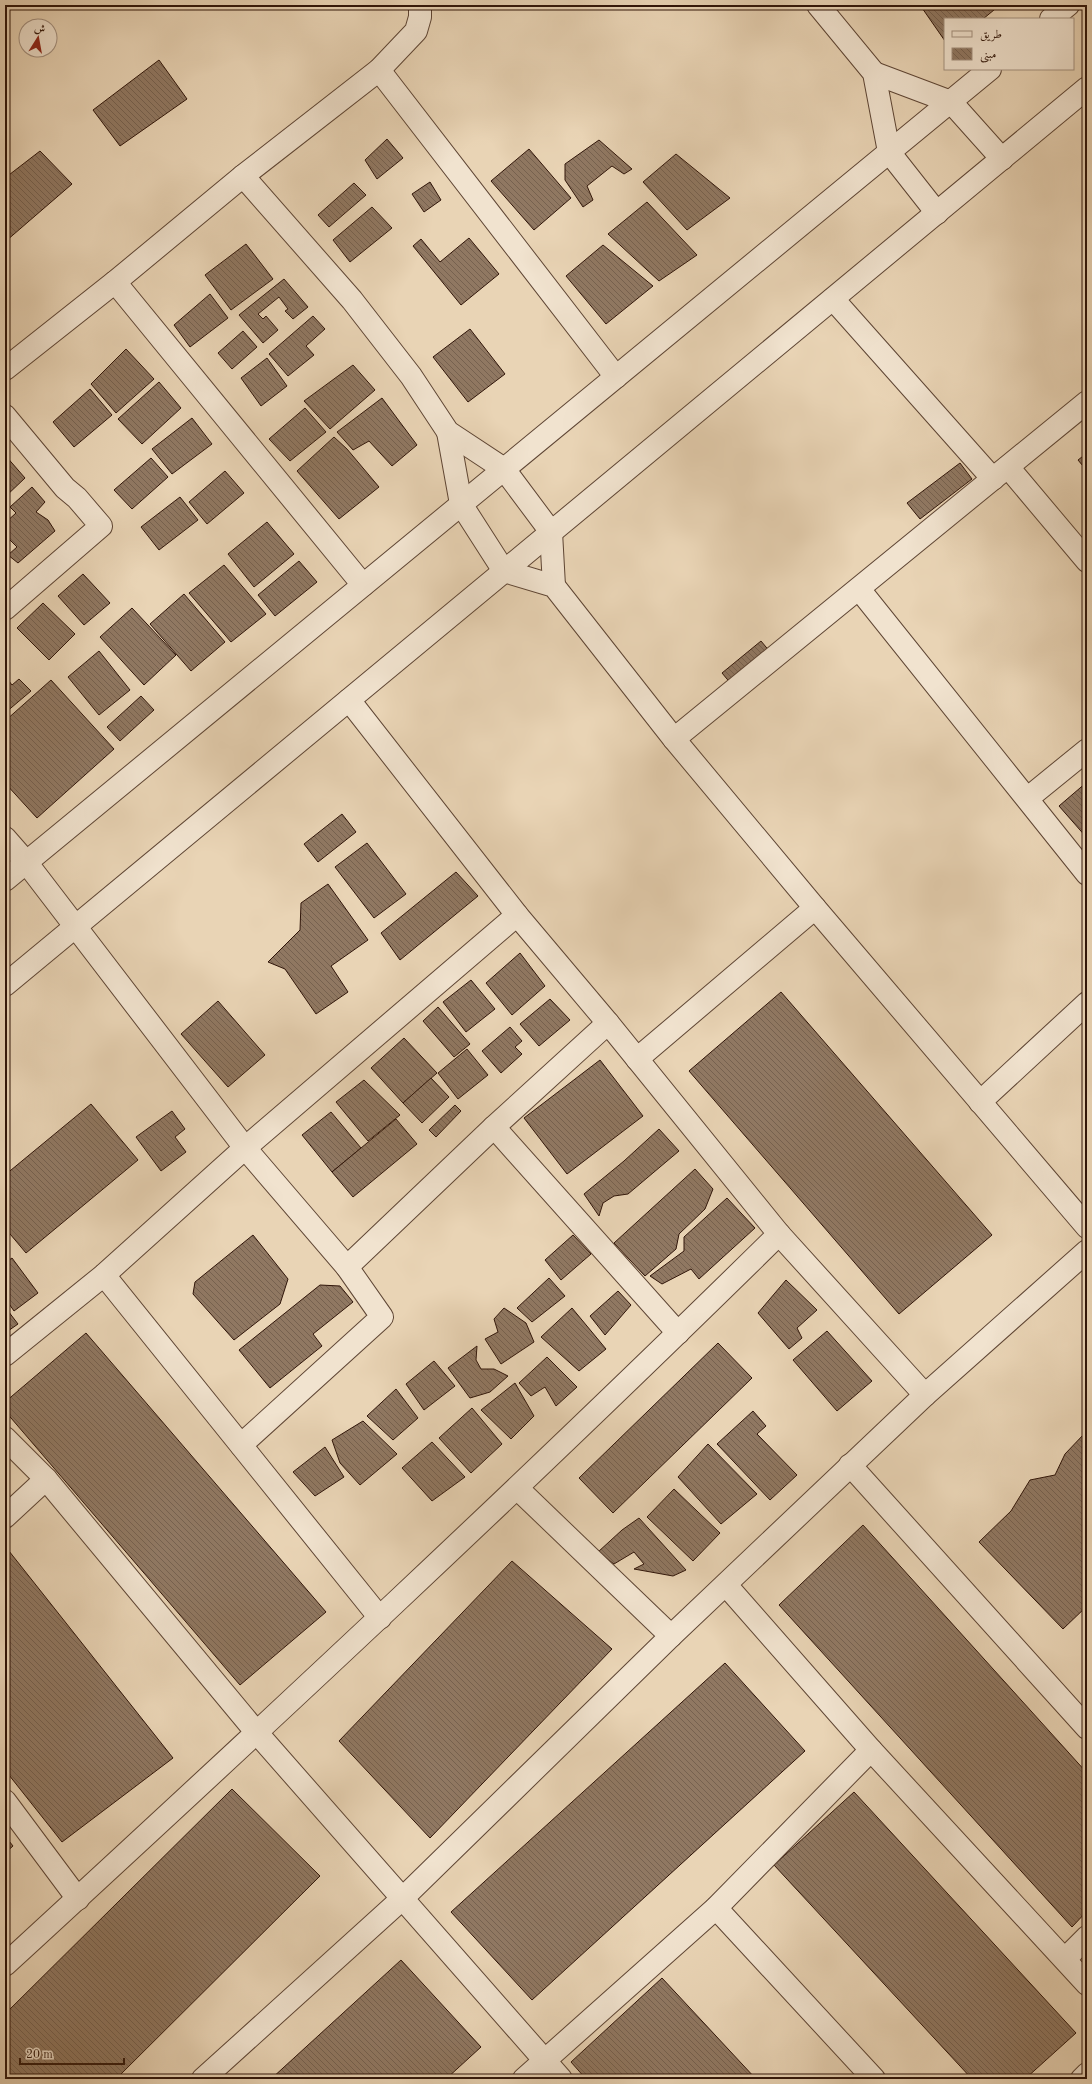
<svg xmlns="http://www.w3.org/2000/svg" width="1092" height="2084" font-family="'Old Standard TT',Amiri,serif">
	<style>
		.building { fill: url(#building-back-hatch); stroke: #301509 }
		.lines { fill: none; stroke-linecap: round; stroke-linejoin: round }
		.street-casing { stroke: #5e4534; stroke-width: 24 }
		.street { stroke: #f1e3cf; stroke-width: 22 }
	</style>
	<defs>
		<pattern id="building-back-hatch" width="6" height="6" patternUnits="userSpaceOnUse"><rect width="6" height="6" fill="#907862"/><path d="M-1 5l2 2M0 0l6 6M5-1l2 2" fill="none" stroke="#76614f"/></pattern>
	</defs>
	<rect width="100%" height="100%" fill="#e9d4b5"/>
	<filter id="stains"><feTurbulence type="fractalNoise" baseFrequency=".005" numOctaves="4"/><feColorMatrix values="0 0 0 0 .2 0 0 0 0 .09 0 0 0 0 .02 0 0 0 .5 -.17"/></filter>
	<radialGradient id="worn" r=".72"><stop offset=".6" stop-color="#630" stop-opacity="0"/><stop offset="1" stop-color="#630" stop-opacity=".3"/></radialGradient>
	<!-- building -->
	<g class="building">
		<path d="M920 5H1000L983 19H945V41Z"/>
		<path d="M159 60 187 99 120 146 93 110Z"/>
		<path d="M387 139 403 158 377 179 365 160Z"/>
		<path d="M599 140 632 169 624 174 612 166 587 186 593 200 583 207 565 180V164Z"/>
		<path d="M529 149 571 198 534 230 491 181Z"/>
		<path d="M40 151 72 184 6 241 5 178Z"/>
		<path d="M676 154 730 198 687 230 643 182Z"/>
		<path d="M430 182 441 200 424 212 412 194Z"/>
		<path d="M354 183 366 195 329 227 318 215Z"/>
		<path d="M647 202 697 255 659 281 608 234Z"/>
		<path d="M372 207 392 228 350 262 333 240Z"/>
		<path d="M469 238 499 274 461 305 413 246 421 239 440 262Z"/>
		<path d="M246 244 273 279 231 310 205 275Z"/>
		<path d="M603 245 653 286 606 324 566 276Z"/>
		<path d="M284 279 308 307 293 319 285 311 288 309 279 297 258 314 263 319 266 316 278 330 263 343 239 315Z"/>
		<path d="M210 294 228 318 190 347 174 325Z"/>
		<path d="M313 316 325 329 306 346 314 355 288 376 269 354Z"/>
		<path d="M470 329 505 374 468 402 433 357Z"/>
		<path d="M243 331 257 347 232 369 218 353Z"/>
		<path d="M126 349 154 379 116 413 91 384Z"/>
		<path d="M267 358 287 386 261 406 241 378Z"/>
		<path d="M353 365 375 390 330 429 304 401Z"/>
		<path d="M159 382 181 408 142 444 118 419Z"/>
		<path d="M90 389 112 415 74 447 53 422Z"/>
		<path d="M382 398 417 445 392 466 369 441 353 450 337 432Z"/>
		<path d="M305 408 326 432 290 461 269 439Z"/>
		<path d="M192 418 212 444 172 474 152 449Z"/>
		<path d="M334 437 347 449 379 487 339 519 297 471Z"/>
		<path d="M1087 453V471L1078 460Z"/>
		<path d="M5 455 25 478 5 497Z"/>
		<path d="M151 458 168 477 132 509 114 490Z"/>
		<path d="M960 463 972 479 920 519 907 503Z"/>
		<path d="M225 471 244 493 207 524 189 502Z"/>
		<path d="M32 487 45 502 36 512 48 520 55 531 18 563 8 555 17 547 9 539 5 542V523L16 513 10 507Z"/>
		<path d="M180 497 198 520 159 550 141 527Z"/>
		<path d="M267 522 294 554 254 587 228 554Z"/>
		<path d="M299 561 317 582 275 616 258 595Z"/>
		<path d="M224 565 266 614 231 642 189 593Z"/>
		<path d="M83 574 110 603 84 625 58 596Z"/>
		<path d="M184 594 225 642 191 671 150 624Z"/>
		<path d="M43 603 75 634 49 660 17 628Z"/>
		<path d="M132 608 176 655 144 685 100 637Z"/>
		<path d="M761 641 771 653 732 685 722 673Z"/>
		<path d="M99 651 130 690 99 715 68 677Z"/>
		<path d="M5 676 12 685 19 679 31 691 5 713Z"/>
		<path d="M51 680 114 749 37 818 5 783V721Z"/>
		<path d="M141 696 154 710 120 741 107 727Z"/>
		<path d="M1087 782V838L1059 806Z"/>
		<path d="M342 814 356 832 318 862 304 844Z"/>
		<path d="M367 843 406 894 374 918 335 867Z"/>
		<path d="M456 872 478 896 400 960 381 933Z"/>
		<path d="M328 884 368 940 331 966 348 992 316 1014 285 969 268 962 300 930 301 903Z"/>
		<path d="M520 953 545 986 512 1015 486 983Z"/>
		<path d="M471 980 495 1009 466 1032 443 1002Z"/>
		<path d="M781 992 992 1235 899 1314 689 1071Z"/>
		<path d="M550 999 570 1020 539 1046 520 1024Z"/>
		<path d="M218 1001 265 1055 228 1087 181 1034Z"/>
		<path d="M438 1007 470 1044 454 1057 423 1021Z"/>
		<path d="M510 1027 522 1041 515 1047 522 1054 501 1073 482 1051Z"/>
		<path d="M404 1038 437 1073 403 1103 371 1068Z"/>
		<path d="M467 1049 488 1075 458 1099 438 1073Z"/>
		<path d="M600 1060 643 1116 567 1174 524 1118Z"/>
		<path d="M431 1078 449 1097 422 1123 403 1103Z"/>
		<path d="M364 1080 400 1115 368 1141 336 1102Z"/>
		<path d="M91 1104 138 1160 26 1253 5 1228V1175Z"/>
		<path d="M455 1105 461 1111 436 1137 429 1130Z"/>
		<path d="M172 1111 185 1129 175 1137 186 1152 161 1171 136 1137Z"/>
		<path d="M331 1112 361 1148 332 1172 302 1135Z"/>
		<path d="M396 1119 417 1144 353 1197 332 1172Z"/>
		<path d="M659 1129 679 1151 628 1194 614 1196 603 1203 599 1216 584 1194 624 1161Z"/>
		<path d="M695 1169 713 1189 705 1209 679 1234 676 1249 645 1276 614 1243Z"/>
		<path d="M727 1198 755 1228 699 1279 691 1269 662 1284 650 1276 684 1251V1237Z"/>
		<path d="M253 1235 288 1279 280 1304 234 1340 193 1294 195 1282Z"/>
		<path d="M573 1235 591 1254 561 1280 545 1260Z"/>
		<path d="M12 1258 38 1293 14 1311 5 1298V1263Z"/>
		<path d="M549 1278 565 1296 532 1322 517 1308Z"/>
		<path d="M786 1280 817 1310 797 1328 802 1338 789 1349 758 1313Z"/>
		<path d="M320 1285 340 1286 353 1302 313 1334 322 1346 270 1388 239 1350Z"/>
		<path d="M618 1291 631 1305 605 1335 590 1316Z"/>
		<path d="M5 1307 18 1324 8 1331 5 1327Z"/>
		<path d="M504 1308 526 1323 534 1342 501 1364 485 1339 498 1332 494 1319Z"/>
		<path d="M572 1308 606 1349 579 1371 541 1337Z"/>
		<path d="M827 1331 872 1381 837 1411 793 1360Z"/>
		<path d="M86 1333 326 1612 240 1685 5 1411V1402Z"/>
		<path d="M718 1343 752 1378 613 1513 579 1478Z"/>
		<path d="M477 1346 476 1360 481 1369H494L508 1376 490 1392 470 1398 448 1368Z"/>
		<path d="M547 1357 577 1387 556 1406 545 1387 531 1396 519 1383Z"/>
		<path d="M434 1361 455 1386 424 1410 406 1384Z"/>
		<path d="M515 1383 534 1416 511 1439 481 1410Z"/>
		<path d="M396 1389 418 1418 393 1440 367 1416Z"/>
		<path d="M472 1408 502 1444 471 1473 439 1438Z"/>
		<path d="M753 1411 766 1426 757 1434 797 1475 770 1500 717 1444Z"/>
		<path d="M363 1421 397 1454 360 1485 340 1463 332 1440Z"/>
		<path d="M1084 1434H1087V1606L1063 1629 979 1542 1011 1511 1030 1480 1055 1475 1065 1454Z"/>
		<path d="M432 1442 465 1477 432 1501 402 1468Z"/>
		<path d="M708 1444 757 1494 721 1524 678 1477Z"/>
		<path d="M325 1447 344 1477 315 1496 293 1472Z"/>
		<path d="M674 1489 720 1533 693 1561 647 1517Z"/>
		<path d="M639 1518 686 1570 673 1576 634 1569 644 1564 634 1552 614 1564 598 1552 622 1530Z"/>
		<path d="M863 1525 1087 1773V1911L1072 1927 779 1605Z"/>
		<path d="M5 1546 173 1758 62 1842 5 1770Z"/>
		<path d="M512 1561 612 1649 430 1838 339 1741Z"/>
		<path d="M725 1663 805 1751 532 2000 451 1912Z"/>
		<path d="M232 1789 320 1876 116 2079H5V2014Z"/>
		<path d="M854 1792 1076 2033 1025 2079H972L774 1865Z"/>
		<path d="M5 1836 13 1846 5 1853Z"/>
		<path d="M401 1960 481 2047 446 2079H271Z"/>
		<path d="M662 1978 756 2079H586L571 2062Z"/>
	</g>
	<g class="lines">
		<!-- street casing -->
		<g class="street-casing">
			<g id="street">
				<path d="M818 5 874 73 889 152 937 213"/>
				<path d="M1051 19 1068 5"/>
				<path d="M379 70 616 377"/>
				<path d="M874 73 951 102 1002 159"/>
				<path d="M243 176 352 300 411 376 448 432 504 469 551 532 554 586"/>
				<path d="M115 282 363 585"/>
				<path d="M833 299 993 479"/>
				<path d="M5 369 115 282 243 176 379 70 416 31 420 17V5"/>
				<path d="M5 416 65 488 77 498 101 526 5 609"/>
				<path d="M448 432 461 504 504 571 554 586 674 739 815 908 1087 1227"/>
				<path d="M1008 467 1087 561"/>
				<path d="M859 589 1087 874"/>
				<path d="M349 700 517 915 608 1023 779 1234 925 1395"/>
				<path d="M674 739 1087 402"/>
				<path d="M1028 798 1087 750"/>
				<path d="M5 838 26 862 245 1148 347 1267 382 1317 241 1445"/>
				<path d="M5 880 990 69"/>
				<path d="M5 985 1087 88"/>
				<path d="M637 1059 815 908"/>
				<path d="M980 1102 1087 1003"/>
				<path d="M494 1127 678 1333"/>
				<path d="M347 1267 494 1127 608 1023"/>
				<path d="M104 1275 380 1618"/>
				<path d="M5 1355 104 1275 245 1148 517 915"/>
				<path d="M5 1438 46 1479 257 1733 561 2079"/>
				<path d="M850 1465 1087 1728"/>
				<path d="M517 1488 671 1636"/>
				<path d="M5 1517 46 1479"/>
				<path d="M726 1585 871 1750 1087 1984"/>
				<path d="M5 1801 78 1899"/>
				<path d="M716 1908 874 2079"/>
				<path d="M1065 1959 1087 1937"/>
				<path d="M5 1965C266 1725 526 1483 779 1234"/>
				<path d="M203 2079 403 1898 671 1636 925 1395 1087 1251"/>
				<path d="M524 2079 716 1908 871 1750"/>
				<path d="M1082 2079 1087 2074"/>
			</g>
		</g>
		<!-- street -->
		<use href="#street" class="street"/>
	</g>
	<!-- margin -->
	<rect width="1092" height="2084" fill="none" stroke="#e9d4b5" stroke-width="20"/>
	<rect x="6" y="6" width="1080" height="2072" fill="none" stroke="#301509" stroke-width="2"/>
	<rect x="10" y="10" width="1072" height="2064" fill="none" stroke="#301509"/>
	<!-- legend -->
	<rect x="944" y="18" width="130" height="52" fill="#f1e3cf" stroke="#a49180"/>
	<rect x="952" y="31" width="20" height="6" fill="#f1e3cf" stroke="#a49180"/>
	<text x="980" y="38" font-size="12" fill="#301509">طريق</text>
	<rect x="952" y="48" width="20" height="12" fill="url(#building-back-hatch)" stroke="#a49180"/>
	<text x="980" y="58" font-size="12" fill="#301509">مبنى</text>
	<!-- north arrow -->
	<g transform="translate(38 38) rotate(11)"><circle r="19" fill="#f1e3cf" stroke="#a49180"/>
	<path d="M0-3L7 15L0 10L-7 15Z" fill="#8f2418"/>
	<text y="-6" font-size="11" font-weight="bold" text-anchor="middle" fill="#301509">ش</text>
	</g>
	<!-- scale -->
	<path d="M20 2058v6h104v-6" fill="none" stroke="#301509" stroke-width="2"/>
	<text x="26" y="2058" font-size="12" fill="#301509" stroke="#f1e3cf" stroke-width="3" paint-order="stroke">20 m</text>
	<rect width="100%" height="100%" filter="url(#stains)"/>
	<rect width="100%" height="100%" fill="url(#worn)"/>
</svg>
